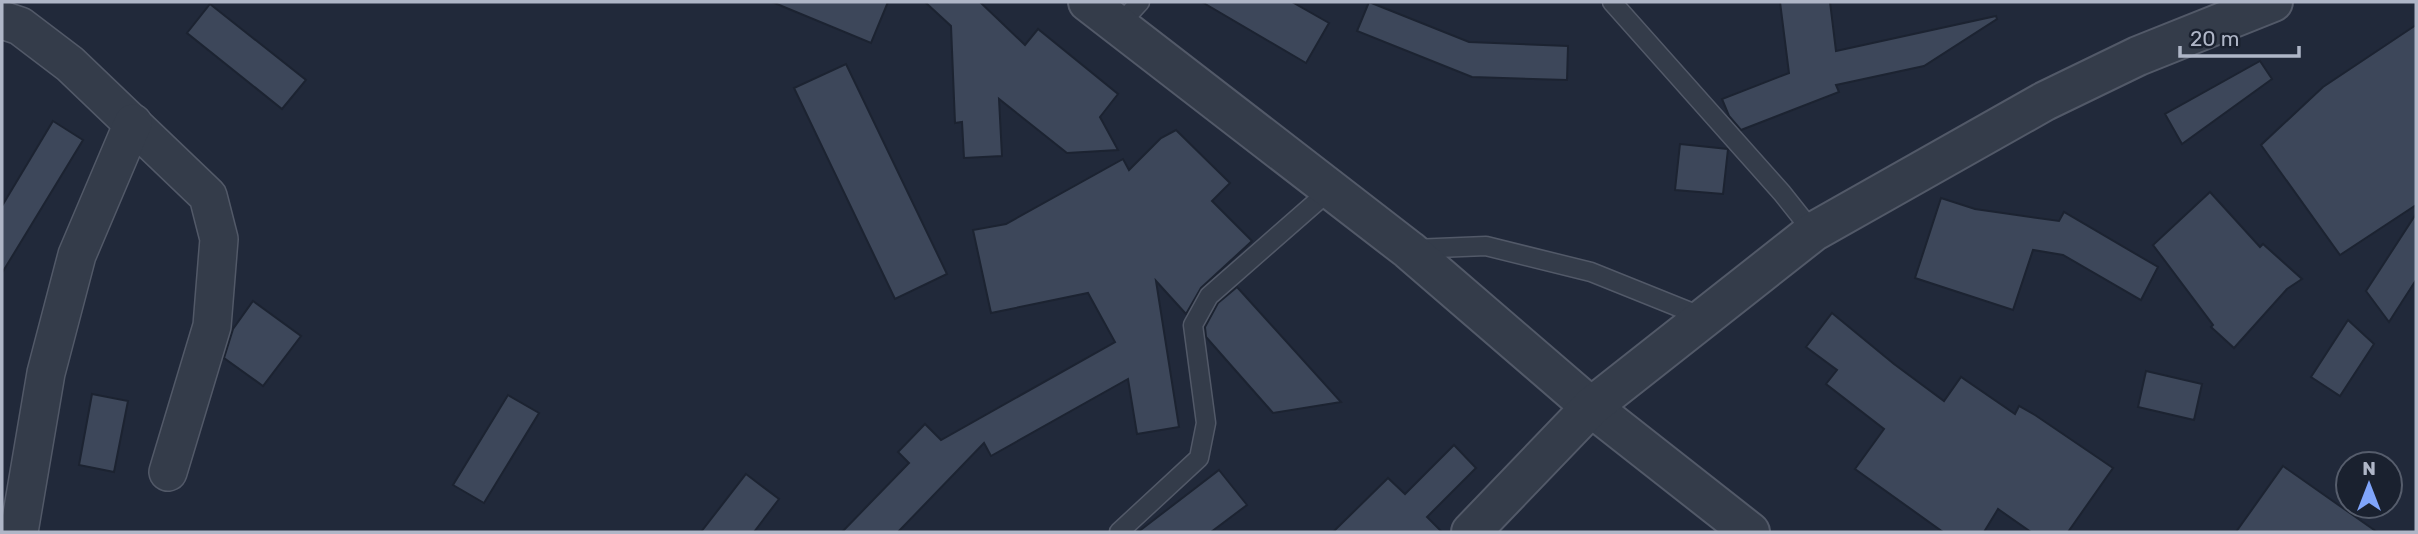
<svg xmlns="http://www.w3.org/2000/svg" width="2418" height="534" font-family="Rubik,sans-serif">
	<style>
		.building { fill: #3d475a; stroke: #1c2331; stroke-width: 2 }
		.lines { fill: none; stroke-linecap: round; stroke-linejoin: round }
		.service-casing { stroke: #525968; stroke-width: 21 }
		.minor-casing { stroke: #525968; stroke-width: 40 }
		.tertiary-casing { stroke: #525968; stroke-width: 42 }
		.service { stroke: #343c4a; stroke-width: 18 }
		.minor { stroke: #343c4a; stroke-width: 37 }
		.tertiary { stroke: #343c4a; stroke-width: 38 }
	</style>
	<rect width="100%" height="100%" fill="#21293a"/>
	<!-- building -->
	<g class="building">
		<path d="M772 2H888L871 43Z"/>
		<path d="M925 2H980L1025 45 1038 29 1118 94 1100 117 1118 150 1067 153 999 99 1002 156 964 158 962 122 955 123 951 26Z"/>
		<path d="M1202 2H1292L1329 23 1306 63Z"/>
		<path d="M1369 2 1469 42 1568 46 1567 80 1472 77 1357 31Z"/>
		<path d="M1780 2H1830L1836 51 1996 16 1997 19 1924 66 1836 85 1839 92 1741 130 1729 116 1722 99 1789 73Z"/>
		<path d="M210 4 306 80 282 109 187 33Z"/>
		<path d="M2416 25V205L2340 255 2261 145 2323 87Z"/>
		<path d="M2260 61 2272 79 2182 144 2165 114Z"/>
		<path d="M846 64 947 274 895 299 794 88Z"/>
		<path d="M53 121 83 140 2 273V206Z"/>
		<path d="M1176 130 1230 183 1212 201 1252 241 1201 288 1186 314 1156 281 1179 427 1137 434 1128 379 991 456 984 443 898 532H842L909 463 898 452 925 424 941 440 1115 342 1088 293 991 313 973 230 1006 224 1123 159 1129 170 1161 138Z"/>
		<path d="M1680 144 1728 149 1723 194 1675 190Z"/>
		<path d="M2210 192 2260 247 2263 244 2302 279 2287 289 2234 348 2211 327 2213 325 2153 245Z"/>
		<path d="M1941 198 1975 209 2059 221 2064 212 2158 267 2141 300 2063 255 2033 250 2013 310 1915 278Z"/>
		<path d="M2416 214V280L2389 322 2366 291Z"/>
		<path d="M1237 287 1341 402 1273 413 1206 337 1205 327 1218 303Z"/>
		<path d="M253 301 301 336 263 386 224 358 233 329Z"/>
		<path d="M1832 313 1894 364 1944 401 1961 377 2015 414 2019 406 2035 415 2113 468 2068 532H2031L1998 509 1984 532H1943L1855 469 1884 429 1826 384 1837 370 1806 347Z"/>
		<path d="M2348 320 2374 344 2340 396 2311 377Z"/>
		<path d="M2146 371 2202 384 2194 420 2138 407Z"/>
		<path d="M92 394 128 401 114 472 79 465Z"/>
		<path d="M508 395 539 413 484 503 453 485Z"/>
		<path d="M1454 445 1476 468 1427 517 1442 532H1333L1388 478 1405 494Z"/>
		<path d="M2283 466 2377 532H2236Z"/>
		<path d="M1219 470 1247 505 1211 532H1138Z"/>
		<path d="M746 474 779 499 754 532H701Z"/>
	</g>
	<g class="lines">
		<!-- service casing -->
		<g class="service-casing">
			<g id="service">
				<path d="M1612 2 1782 193 1813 232"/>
				<path d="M1119 25 1140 2"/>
				<path d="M1413 249 1486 246 1591 272 1703 317"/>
				<path d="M1119 532 1199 458 1206 423 1193 325 1209 296 1330 190"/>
			</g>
		</g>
		<!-- minor casing -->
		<g class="minor-casing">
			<g id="minor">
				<path d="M2 20 20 26 70 64 208 196 219 239 212 326 168 472"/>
				<path d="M19 532 46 373 77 255 133 123"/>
			</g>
		</g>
		<!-- tertiary casing -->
		<g class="tertiary-casing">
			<g id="tertiary">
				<path d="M1088 2 1409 250 1591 407 1750 532"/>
				<path d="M1471 532 1591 407 1813 232 2045 101 2138 56 2273 2"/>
			</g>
		</g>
		<!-- service -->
		<use href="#service" class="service"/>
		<!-- minor -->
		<use href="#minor" class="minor"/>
		<!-- tertiary -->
		<use href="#tertiary" class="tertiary"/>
	</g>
	<!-- border -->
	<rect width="2418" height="534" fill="none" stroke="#afb6c7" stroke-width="7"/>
	<!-- north arrow -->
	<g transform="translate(2369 485)"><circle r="33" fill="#1a212f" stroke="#565d6c" stroke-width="2"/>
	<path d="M0-5L12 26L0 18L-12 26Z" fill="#80a5fb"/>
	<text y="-10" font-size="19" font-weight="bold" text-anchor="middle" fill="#afb6c7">N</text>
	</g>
	<!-- scale -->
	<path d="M2180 46v10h119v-10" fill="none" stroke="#afb6c7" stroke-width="3.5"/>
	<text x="2190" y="46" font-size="21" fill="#afb6c7" stroke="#1a212f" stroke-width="5" paint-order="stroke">20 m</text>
</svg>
